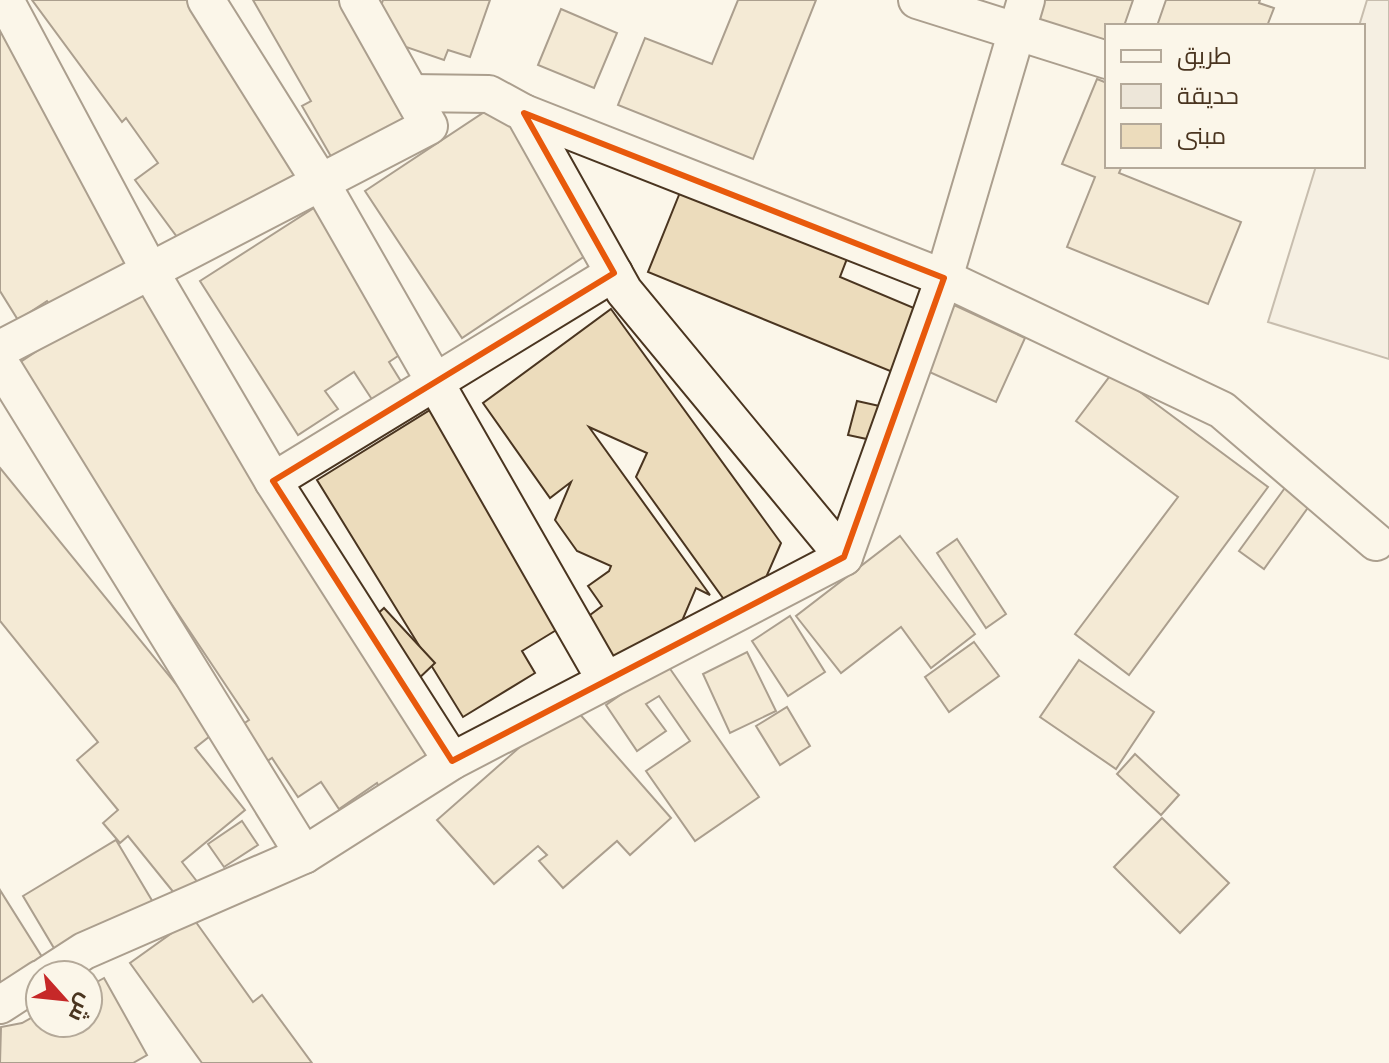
<svg xmlns="http://www.w3.org/2000/svg" width="1389" height="1063" font-family="Barlow,Cairo,sans-serif">
	<style>
		.green { fill: #ede6d9; stroke: #887966; stroke-width: 2 }
		.building { fill: #ecdcbc; stroke: #4a3520; stroke-width: 2 }
		.lines { fill: none; stroke-linecap: round; stroke-linejoin: round }
		.minor-casing { stroke: #4a3520; stroke-width: 40 }
		.minor { stroke: #fbf6e9; stroke-width: 36 }
		.marked { fill: none; stroke: #e8590c; stroke-width: 6; stroke-linejoin: round }
	</style>
	<rect width="100%" height="100%" fill="#fbf6e9"/>
	<!-- green -->
	<path class="green" d="M1367 0H1389V359L1268 322 1316 166H1363V26H1359Z"/>
	<!-- building -->
	<g class="building">
		<path d="M32 0H217L313 164 194 260 135 180 158 163 126 118 122 122Z"/>
		<path d="M253 0H353L418 115 348 186 302 106 311 101Z"/>
		<path d="M383 0H490L470 57 448 50 444 60 371 35Z"/>
		<path d="M738 0H816L753 159 618 105 645 38 712 64Z"/>
		<path d="M1029 0H1133L1124 26H1107V46L1023 17Z"/>
		<path d="M1166 0H1260L1259 3 1274 8 1267 26H1157Z"/>
		<path d="M561 9 617 33 594 88 538 65Z"/>
		<path d="M0 25 144 251 54 310 47 301 18 320 0 291Z"/>
		<path d="M1097 79 1107 83V166H1122L1119 173 1241 222 1208 304 1067 247 1095 177 1062 164Z"/>
		<path d="M504 99 600 246 462 338 365 191Z"/>
		<path d="M687 175 853 243 840 277 921 311 895 373 648 272Z"/>
		<path d="M328 199 419 342 389 362 402 383 373 401 354 372 325 391 338 409 298 435 200 281Z"/>
		<path d="M145 279 433 751 379 787 377 783 339 809 321 782 298 797 272 758 245 776 220 740 249 720 13 367Z"/>
		<path d="M954 305 1025 338 996 402 925 370Z"/>
		<path d="M611 309 781 543 767 575 778 589 728 605 636 477 647 453 589 427 710 595 696 588 679 628 612 664 582 621 602 606 588 586 609 571 611 566 577 551 555 520 571 482 550 498 483 403Z"/>
		<path d="M1113 372 1268 487 1129 675 1075 634 1178 497 1076 421Z"/>
		<path d="M857 401 884 407 876 441 848 435Z"/>
		<path d="M443 402 576 618 522 651 535 673 463 717 317 480Z"/>
		<path d="M0 468 215 732 195 748 245 810 182 862 202 888 183 904 128 836 120 843 103 823 118 810 77 760 98 742 0 621Z"/>
		<path d="M1287 485 1312 502 1264 569 1239 551Z"/>
		<path d="M900 536 975 634 931 668 901 627 841 673 796 616Z"/>
		<path d="M957 539 1006 614 986 628 937 553Z"/>
		<path d="M384 608 435 663 414 683 362 628Z"/>
		<path d="M790 616 825 672 788 696 752 641Z"/>
		<path d="M974 642 999 676 949 712 925 677Z"/>
		<path d="M747 652 776 711 730 733 703 674Z"/>
		<path d="M1079 660 1154 712 1116 769 1040 717Z"/>
		<path d="M666 663 759 797 695 841 646 771 690 741 659 696 646 704 666 731 637 751 606 705Z"/>
		<path d="M570 703 671 818 630 855 617 841 563 888 539 861 547 855 538 846 494 884 437 820Z"/>
		<path d="M787 707 810 746 780 765 756 726Z"/>
		<path d="M1135 754 1179 795 1161 815 1117 774Z"/>
		<path d="M1162 818 1229 883 1180 933 1114 867Z"/>
		<path d="M242 821 258 845 224 867 208 844Z"/>
		<path d="M116 840 163 919 70 975 23 896Z"/>
		<path d="M0 890 49 968 0 999Z"/>
		<path d="M193 918 253 1002 262 995 312 1063H202L130 963Z"/>
		<path d="M104 978 147 1055 133 1063H0L1 1027 22 1023 40 1013V1023H88V987Z"/>
	</g>
	<g class="lines">
		<!-- minor casing -->
		<g class="minor-casing">
			<g id="minor">
				<path d="M5 0 151 273 273 481 452 761"/>
				<path d="M206 0 321 183 606 681"/>
				<path d="M917 0 1107 60"/>
				<path d="M411 93 489 94 524 113 624 291 844 557"/>
				<path d="M524 113 944 278 1222 410 1376 542"/>
				<path d="M0 349 429 126 358 0"/>
				<path d="M0 363 304 855"/>
				<path d="M273 481 614 273"/>
				<path d="M47 975 84 951 304 855 452 761 844 557 944 278 1026 0"/>
				<path d="M0 1005 40 979"/>
			</g>
		</g>
		<!-- minor -->
		<use href="#minor" class="minor"/>
	</g>
	<!-- marked area -->
	<path d="M0 0H1389V1063H0ZM524 113 944 278 844 557 452 761 273 481 614 273Z" fill="#fbf6e9" fill-opacity=".55" fill-rule="evenodd"/>
	<path class="marked" d="M524 113 944 278 844 557 452 761 273 481 614 273Z"/>
	<!-- legend -->
	<rect x="1105" y="24" width="260" height="144" fill="#fbf6e9" stroke="#b4a999" stroke-width="2"/>
	<rect x="1121" y="50" width="40" height="12" fill="#fbf6e9" stroke="#b4a999" stroke-width="2"/>
	<text x="1177" y="64" font-size="24" fill="#4a3520">طريق</text>
	<rect x="1121" y="84" width="40" height="24" fill="#ede6d9" stroke="#b4a999" stroke-width="2"/>
	<text x="1177" y="104" font-size="24" fill="#4a3520">حديقة</text>
	<rect x="1121" y="124" width="40" height="24" fill="#ecdcbc" stroke="#b4a999" stroke-width="2"/>
	<text x="1177" y="144" font-size="24" fill="#4a3520">مبنى</text>
	<!-- north arrow -->
	<g transform="translate(64 999) rotate(117)"><circle r="38" fill="#fbf6e9" stroke="#b4a999" stroke-width="2"/>
	<path d="M0-6L14 30L0 20L-14 30Z" fill="#c62828"/>
	<text y="-12" font-size="22" font-weight="bold" text-anchor="middle" fill="#4a3520">ش</text>
	</g>
</svg>
